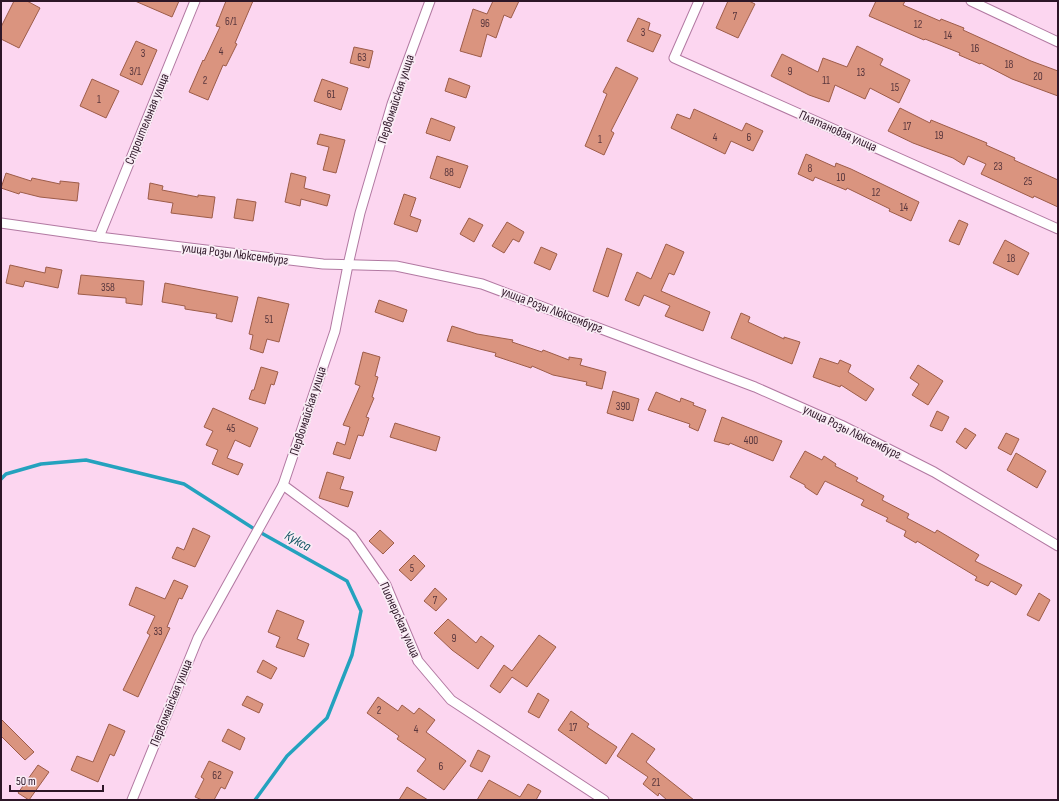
<svg xmlns="http://www.w3.org/2000/svg" width="1059" height="801" font-family="'Sofia Sans Condensed',sans-serif">
	<style>
		.lines { fill: none; stroke-linecap: round; stroke-linejoin: round }
		.stream { stroke: #24a2be; stroke-width: 3.5 }
		.building { fill: #da947f; stroke: #9d5c49 }
		.minor-casing { stroke: #b279a2; stroke-width: 11 }
		.minor { stroke: #fff; stroke-width: 9 }
		.labels { text-anchor: middle; dominant-baseline: central; stroke-width: 3.5; stroke-linejoin: round; paint-order: stroke }
		.number-label { font-size: 11px; fill: #58363d }
		.street-label { font-size: 13px; fill: #2d1627; stroke: #f9ecf5 }
		.water-label { font-size: 14px; font-style: italic; fill: #145564; stroke: #f9ecf5 }
	</style>
	<rect width="100%" height="100%" fill="#fcd6f0"/>
	<g class="lines">
		<!-- stream -->
		<path class="stream" d="M1 479 6 474 41 464 86 460 184 484 256 530 347 581 361 611 352 655 327 718 287 756 255 800"/>
	</g>
	<!-- building -->
	<g class="building">
		<path d="M14 1H27L40 8 19 48 1 39V27Z"/>
		<path d="M135 1H179L172 17Z"/>
		<path d="M226 1H253L235 43 237 44 226 66 223 65 208 100 189 92 203 60 204 61 220 27 216 26Z"/>
		<path d="M493 1H519L511 18 504 15 496 38 487 34 481 57 460 51 473 9 487 14Z"/>
		<path d="M728 1H749L755 4 738 38 716 28Z"/>
		<path d="M876 1H905L903 5 940 21 941 19 964 28 963 30 1031 61 1058 71V96L1012 79 981 63 980 64 959 55 960 53 925 39 924 40 869 16Z"/>
		<path d="M638 18 650 23 648 30 661 35 653 52 627 41Z"/>
		<path d="M136 41 157 50 142 85 120 75Z"/>
		<path d="M857 46 883 59 880 65 910 80 899 103 870 88 865 99 835 85 829 102 809 95 771 76 782 54 818 72 823 58 847 67Z"/>
		<path d="M354 47 373 51 369 68 350 63Z"/>
		<path d="M616 67 638 78 611 131 614 133 604 155 585 146 607 94 603 92Z"/>
		<path d="M449 78 470 86 466 98 445 91Z"/>
		<path d="M92 79 119 91 106 118 80 106Z"/>
		<path d="M322 79 348 88 341 110 314 101Z"/>
		<path d="M900 108 930 123 931 120 987 143 986 145 1015 158 1014 160 1058 180V207L1034 196 1033 198 981 174 986 164 968 156 964 165 953 158 913 143 888 131Z"/>
		<path d="M694 109 742 131 746 123 763 131 753 151 731 141 725 154 671 128 677 114 690 119Z"/>
		<path d="M431 118 455 127 450 141 426 133Z"/>
		<path d="M320 134 345 140 336 173 323 170 329 147 317 144Z"/>
		<path d="M806 154 835 167 836 163 851 169 919 202 911 221 889 211 890 209 847 188 846 190 815 177 813 181 798 174Z"/>
		<path d="M437 156 468 166 460 188 430 178Z"/>
		<path d="M6 173 31 181 32 178 60 184V181L79 183 77 201 40 197 20 192 19 194 1 188Z"/>
		<path d="M291 173 306 177 304 188 330 195 327 206 301 199 300 206 285 202Z"/>
		<path d="M150 183 163 186 162 190 198 197V195L215 197 212 218 171 213 173 203 148 199Z"/>
		<path d="M404 194 416 198 410 216 421 220 417 232 394 224Z"/>
		<path d="M237 199 256 202 253 221 234 218Z"/>
		<path d="M469 218 483 225 474 242 460 234Z"/>
		<path d="M959 220 968 224 959 245 949 241Z"/>
		<path d="M507 222 524 232 519 242 513 239 504 253 492 246Z"/>
		<path d="M1005 240 1029 253 1018 275 993 263Z"/>
		<path d="M666 244 684 252 674 275 669 273 661 291 710 312 703 331 665 316 670 306 644 295 639 306 625 300 637 272 651 279Z"/>
		<path d="M541 247 557 254 550 270 534 263Z"/>
		<path d="M607 248 622 254 608 297 593 291Z"/>
		<path d="M10 265 45 273 46 267 62 270 58 288 25 281 23 287 6 283Z"/>
		<path d="M81 275 144 281 142 305 126 303V298L78 294Z"/>
		<path d="M165 283 238 297 232 322 216 318 217 314 185 309V306L162 302Z"/>
		<path d="M258 297 289 304 279 342 267 339 263 353 250 349 253 335 249 334Z"/>
		<path d="M379 300 407 310 403 322 375 312Z"/>
		<path d="M741 313 750 317 748 322 784 339V337L800 342 792 364 731 338Z"/>
		<path d="M452 326 477 334 513 340 512 342 542 352 543 350 569 360V357L582 359 580 365 606 372 602 389 586 385 587 382 553 375 532 366 531 368 495 356 496 353 447 341Z"/>
		<path d="M363 352 380 357 375 376 378 377 372 397 374 398 366 417 369 418 363 436 358 435 350 459 333 454 337 442 345 445 350 427 343 425 360 386 355 384Z"/>
		<path d="M820 358 838 364 840 360 851 365 848 372 874 389 866 401 841 385 840 387 813 377Z"/>
		<path d="M918 365 943 381 928 405 912 395 919 384 910 378Z"/>
		<path d="M261 367 278 372 274 385 271 384 265 404 249 399 252 390H254Z"/>
		<path d="M613 391 639 399 633 421 607 413Z"/>
		<path d="M656 392 680 402 681 398 694 403 693 405 706 410 698 431 689 427 690 424 648 410Z"/>
		<path d="M213 408 258 428 250 447 235 440 227 458 243 464 238 475 212 464 218 450 206 445 213 431 204 427Z"/>
		<path d="M937 411 949 417 942 431 930 426Z"/>
		<path d="M722 417 782 441 773 461 730 443 729 445 714 441Z"/>
		<path d="M395 423 440 437 436 451 390 437Z"/>
		<path d="M965 428 976 435 966 449 956 442Z"/>
		<path d="M1006 433 1019 439 1011 455 998 448Z"/>
		<path d="M805 451 822 460 824 456 836 464 835 466 858 478 856 481 884 496 882 500 909 514 907 518 935 533 937 530 979 555 975 561 1022 585 1016 595 991 581 988 586 975 580 977 577 917 541 916 543 904 536 906 531 886 521 888 518 861 505 864 500 825 481 817 495 805 487V485L790 477Z"/>
		<path d="M1016 453 1046 471 1037 488 1007 470Z"/>
		<path d="M327 472 344 477 340 489 353 492 348 507 319 498Z"/>
		<path d="M193 528 210 536 195 567 172 558 177 547 184 550Z"/>
		<path d="M380 530 394 543 383 554 369 541Z"/>
		<path d="M414 555 425 566 411 581 399 570Z"/>
		<path d="M174 580 188 586 182 599 179 598 167 627 170 628 138 697 123 690 150 635 147 633 155 616 129 605 136 587 165 599Z"/>
		<path d="M435 588 447 599 436 611 424 601Z"/>
		<path d="M1039 593 1050 600 1039 621 1027 615Z"/>
		<path d="M277 610 304 621 297 639 309 644 304 657 276 647 280 637 268 632Z"/>
		<path d="M448 619 476 643 481 636 494 646 478 669 452 650 434 633Z"/>
		<path d="M539 635 556 647 527 687 512 677 500 693 490 686 504 665 512 671Z"/>
		<path d="M263 660 277 668 271 679 257 672Z"/>
		<path d="M538 693 549 700 539 718 528 712Z"/>
		<path d="M247 696 263 704 259 713 242 705Z"/>
		<path d="M378 697 398 711 402 705 414 714 419 708 435 720 426 732 466 761 444 790 417 771 426 759 397 739 399 736 367 713Z"/>
		<path d="M571 711 589 724 587 727 617 747 606 764 558 730Z"/>
		<path d="M1 719 34 752 25 760 1 736Z"/>
		<path d="M109 724 125 731 114 756 110 754 98 782 71 770 77 756 93 762Z"/>
		<path d="M228 729 245 738 240 750 222 741Z"/>
		<path d="M632 733 655 749 646 762 694 800H667L659 793 658 796 643 784 648 777 617 756Z"/>
		<path d="M478 750 490 756 482 772 470 766Z"/>
		<path d="M209 761 233 772 225 789 221 787 214 800H202L195 797 204 779 201 777Z"/>
		<path d="M38 765 49 772 29 800 18 793Z"/>
		<path d="M489 780 520 797 528 784 541 791 536 800H477Z"/>
		<path d="M407 787 428 800H399Z"/>
	</g>
	<g class="lines">
		<!-- minor casing -->
		<g class="minor-casing">
			<g id="minor">
				<path d="M699 1 674 58 1058 229"/>
				<path d="M971 1 1058 42"/>
				<path d="M1 223 99 237 323 264 396 266 482 284 755 387 841 425 934 472 1058 546"/>
				<path d="M99 237 195 1"/>
				<path d="M283 485 352 536 386 585 418 661 451 700 604 800"/>
				<path d="M132 800 198 638 283 485 335 331 348 265 360 213 392 104 430 1"/>
			</g>
		</g>
		<!-- minor -->
		<use href="#minor" class="minor"/>
	</g>
	<g class="labels">
		<!-- number labels -->
		<g class="number-label">
			<text x="735" y="16">7</text>
			<text x="231" y="21">6/1</text>
			<text x="485" y="23">96</text>
			<text x="918" y="24">12</text>
			<text x="643" y="32">3</text>
			<text x="948" y="35">14</text>
			<text x="975" y="48">16</text>
			<text x="221" y="51">4</text>
			<text x="143" y="53">3</text>
			<text x="362" y="57">63</text>
			<text x="1009" y="64">18</text>
			<text x="135" y="71">3/1</text>
			<text x="790" y="71">9</text>
			<text x="861" y="72">13</text>
			<text x="1038" y="76">20</text>
			<text x="205" y="80">2</text>
			<text x="826" y="80">11</text>
			<text x="895" y="87">15</text>
			<text x="331" y="94">61</text>
			<text x="99" y="99">1</text>
			<text x="907" y="126">17</text>
			<text x="939" y="135">19</text>
			<text x="715" y="137">4</text>
			<text x="749" y="137">6</text>
			<text x="600" y="139">1</text>
			<text x="998" y="166">23</text>
			<text x="810" y="168">8</text>
			<text x="449" y="172">88</text>
			<text x="841" y="177">10</text>
			<text x="1028" y="181">25</text>
			<text x="876" y="192">12</text>
			<text x="904" y="207">14</text>
			<text x="1011" y="258">18</text>
			<text x="108" y="287">358</text>
			<text x="269" y="319">51</text>
			<text x="623" y="406">390</text>
			<text x="231" y="428">45</text>
			<text x="751" y="440">400</text>
			<text x="412" y="568">5</text>
			<text x="435" y="600">7</text>
			<text x="158" y="631">33</text>
			<text x="454" y="638">9</text>
			<text x="379" y="710">2</text>
			<text x="573" y="727">17</text>
			<text x="416" y="729">4</text>
			<text x="441" y="766">6</text>
			<text x="217" y="775">62</text>
			<text x="656" y="782">21</text>
		</g>
		<!-- street labels -->
		<g class="street-label">
			<text transform="translate(396 99) rotate(-72)">Первомайская улица</text>
			<text transform="translate(147 119) rotate(-68)">Строительная улица</text>
			<text transform="translate(838 131) rotate(24)">Платановая улица</text>
			<text transform="translate(235 254) rotate(7)">улица Розы Люксембург</text>
			<text transform="translate(552 310) rotate(21)">улица Розы Люксембург</text>
			<text transform="translate(308 411) rotate(-72)">Первомайская улица</text>
			<text transform="translate(852 432) rotate(26)">улица Розы Люксембург</text>
			<text transform="translate(400 620) rotate(66)">Пионерская улица</text>
			<text transform="translate(171 703) rotate(-68)">Первомайская улица</text>
		</g>
		<!-- water labels -->
		<g class="water-label">
			<text transform="translate(298 541) rotate(29)">Кукса</text>
		</g>
	</g>
	<!-- border -->
	<rect width="1059" height="801" fill="none" stroke="#2d1627" stroke-width="4"/>
	<!-- scale -->
	<path d="M10 785v6h93v-6" fill="none" stroke="#2d1627" stroke-width="2"/>
	<text x="16" y="785" font-size="12" fill="#2d1627" stroke="#f9ecf5" stroke-width="3" paint-order="stroke">50 m</text>
</svg>
